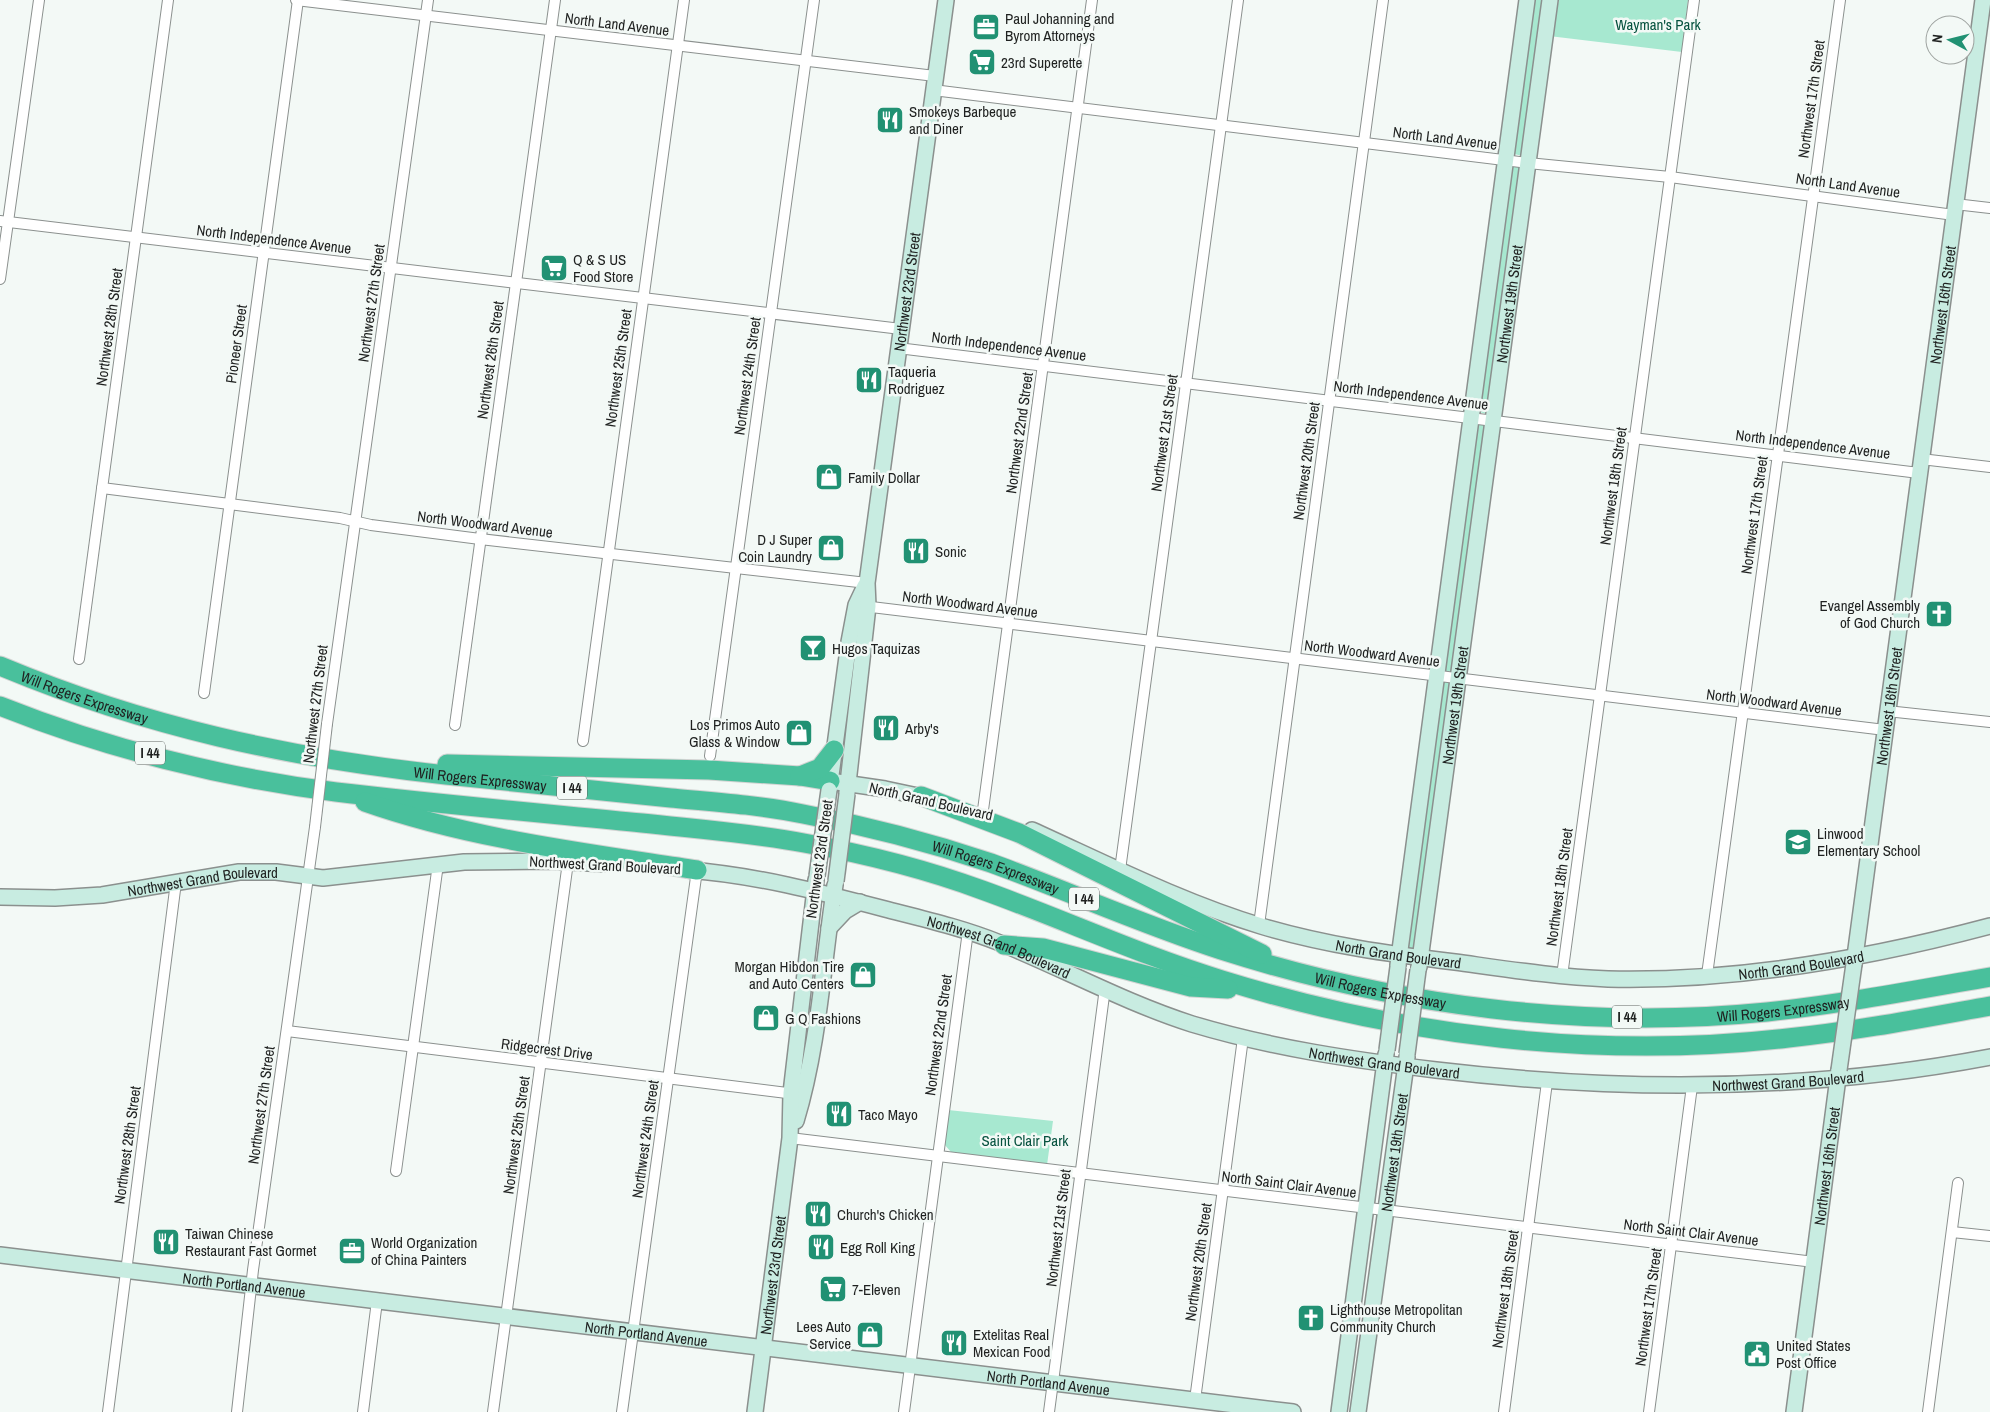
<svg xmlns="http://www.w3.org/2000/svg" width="1990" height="1412" font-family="'Archivo Narrow',sans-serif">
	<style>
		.green { fill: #a7e8d0 }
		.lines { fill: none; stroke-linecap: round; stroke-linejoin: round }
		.street-casing { stroke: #8b908e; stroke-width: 12 }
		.secondary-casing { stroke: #8b908e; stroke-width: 18 }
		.highway-casing { stroke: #d2d3d2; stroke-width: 21 }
		.street { stroke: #fff; stroke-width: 10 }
		.secondary { stroke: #c8ece1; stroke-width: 15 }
		.highway { stroke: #49c09c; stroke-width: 19 }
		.street-bridge-casing { stroke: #8b908e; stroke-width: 12; stroke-linecap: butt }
		.secondary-bridge-casing { stroke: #8b908e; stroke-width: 18; stroke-linecap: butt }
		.street-bridge { stroke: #fff; stroke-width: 10 }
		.secondary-bridge { stroke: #c8ece1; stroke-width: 15 }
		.labels { text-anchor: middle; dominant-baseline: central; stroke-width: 5; stroke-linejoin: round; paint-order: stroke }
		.shield { fill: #f3f9f6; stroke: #5f6260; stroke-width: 1 }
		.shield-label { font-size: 14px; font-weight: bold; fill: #1f2120 }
		.poi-label { font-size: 15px; fill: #1f2120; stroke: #f3f9f6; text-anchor: start }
		.street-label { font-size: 15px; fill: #1f2120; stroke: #f3f9f6 }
		.park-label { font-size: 15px; fill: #05513e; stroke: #f3f9f6 }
	</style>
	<rect width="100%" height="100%" fill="#f3f9f6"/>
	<!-- green -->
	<g class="green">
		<path d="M1532 0H1546L1523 156 1514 154Z"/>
		<path d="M1559 0H1688L1682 52 1549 36Z"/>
		<path d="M1512 165 1521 166 1487 414 1479 412Z"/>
		<path d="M1478 423 1487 425 1453 672 1444 671 1474 426Z"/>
		<path d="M1444 681 1452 682 1415 950H1407L1440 684Z"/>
		<path d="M948 1110 1053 1121 1047 1165 951 1152 944 1144Z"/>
	</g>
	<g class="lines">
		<!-- street casing -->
		<g class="street-casing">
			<g id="street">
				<path d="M296 0 935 76"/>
				<path d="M933 90 1528 163 1670 177 1954 215"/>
				<path d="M1955 204 1990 208"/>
				<path d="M0 221 901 329"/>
				<path d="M0 279 39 0"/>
				<path d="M898 348 1919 473"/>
				<path d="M1921 459 1990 467"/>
				<path d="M102 488 340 518 371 525 480 539 867 583"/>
				<path d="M863 606 1885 730"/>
				<path d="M79 659 168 0"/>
				<path d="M204 693 298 0"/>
				<path d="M1887 711 1990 722"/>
				<path d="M327 724 428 0"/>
				<path d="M455 725 555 0"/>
				<path d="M583 741 684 0"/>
				<path d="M710 756 814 0"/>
				<path d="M983 810 1092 0"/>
				<path d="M1120 870 1238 0"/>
				<path d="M1259 925 1383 0"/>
				<path d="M1707 975 1840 0"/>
				<path d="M1562 976 1694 0"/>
				<path d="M287 1031 795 1094"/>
				<path d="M790 1138 1814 1262"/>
				<path d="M396 1171 438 864"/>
				<path d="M1952 1232 1990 1236"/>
				<path d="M1195 1400 1243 1038"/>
				<path d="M108 1412 176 882"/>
				<path d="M237 1412 253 1270 315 827"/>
				<path d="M363 1412 377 1301"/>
				<path d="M493 1412 568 862"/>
				<path d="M622 1412 697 870"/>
				<path d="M904 1412 968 931"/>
				<path d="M1049 1412 1105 988"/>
				<path d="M1504 1412 1547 1082"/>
				<path d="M1649 1412 1692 1086"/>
				<path d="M1928 1412 1958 1183"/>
			</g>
		</g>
		<!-- secondary casing -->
		<g class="secondary-casing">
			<g id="secondary">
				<path d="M830 781 885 789 932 799"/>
				<path d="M829 790 849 642 856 605 865 586"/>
				<path id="s1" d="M847 792 868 606 867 583 946 0"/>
				<path id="s2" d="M1032 830C1107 864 1182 902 1261 926 1325 945 1389 954 1455 962 1506 969 1557 977 1608 979 1737 982 1866 959 1990 926"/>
				<path id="s3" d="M688 870C755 875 820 892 885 909 924 919 963 928 1000 943 1064 969 1126 1003 1192 1024 1272 1048 1353 1060 1436 1070 1621 1092 1806 1092 1990 1057"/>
				<path id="s4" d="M0 897 55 898 102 895 239 872H276L323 878 464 862 551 861 607 864"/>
				<path d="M829 928 845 911 860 902"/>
				<path id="s5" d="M1854 964 1983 0"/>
				<path d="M1398 965 1527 0"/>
				<path id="s6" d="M1419 967 1550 0"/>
				<path d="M796 1121C819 1045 823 963 835 885"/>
				<path id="s7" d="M0 1255 1293 1412"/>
				<path id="s8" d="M755 1412 790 1138 791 1093 816 880"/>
				<path d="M1339 1412 1386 1054"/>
				<path id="s9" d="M1358 1412 1407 1057"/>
				<path id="s10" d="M1794 1412 1839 1070"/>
			</g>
		</g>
		<!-- highway casing -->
		<g class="highway-casing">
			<g id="highway">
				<path id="s11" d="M0 666C146 727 289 758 446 775 521 783 596 790 671 798 715 802 759 805 803 814 867 826 929 842 991 863 1068 891 1143 925 1221 950 1396 1006 1584 1030 1767 1012 1842 1004 1916 990 1990 977"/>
				<path d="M0 706C105 748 224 778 336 792 438 804 540 813 642 823 696 829 751 833 804 843 865 854 925 869 982 890 1063 919 1140 955 1222 980 1403 1036 1599 1060 1788 1038 1856 1031 1923 1018 1990 1006"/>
				<path d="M447 764 709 770 800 776 830 781"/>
				<path d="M800 776 820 768 834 750"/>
				<path d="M921 796 1019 833 1262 954"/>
				<path d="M365 802C470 839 587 853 697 870"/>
				<path d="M1004 945 1043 948 1191 987 1228 989"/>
			</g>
		</g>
		<!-- street -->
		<use href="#street" class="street"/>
		<!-- secondary -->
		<use href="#secondary" class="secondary"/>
		<!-- highway -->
		<use href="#highway" class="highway"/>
		<!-- street-bridge casing -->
		<g class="street-bridge-casing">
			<path id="street-bridge" d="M315 827 327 724"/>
		</g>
		<!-- secondary-bridge casing -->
		<g class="secondary-bridge-casing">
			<g id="secondary-bridge">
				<path d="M817 876 829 790"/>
				<path d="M836 881 847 794"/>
				<path d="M1387 1050 1398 967"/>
				<path d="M1407 1054 1418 970"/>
				<path d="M1839 1070 1854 964"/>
			</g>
		</g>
		<!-- street-bridge -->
		<use href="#street-bridge" class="street-bridge"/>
		<!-- secondary-bridge -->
		<use href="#secondary-bridge" class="secondary-bridge"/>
	</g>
	<!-- icons -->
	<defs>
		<g id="office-square" transform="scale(1.4375)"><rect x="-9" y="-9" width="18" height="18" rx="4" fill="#219173" stroke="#f3f9f6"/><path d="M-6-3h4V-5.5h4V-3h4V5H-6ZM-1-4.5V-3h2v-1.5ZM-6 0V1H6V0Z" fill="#fff"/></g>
		<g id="supermarket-square" transform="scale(1.4375)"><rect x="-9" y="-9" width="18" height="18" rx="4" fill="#219173" stroke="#f3f9f6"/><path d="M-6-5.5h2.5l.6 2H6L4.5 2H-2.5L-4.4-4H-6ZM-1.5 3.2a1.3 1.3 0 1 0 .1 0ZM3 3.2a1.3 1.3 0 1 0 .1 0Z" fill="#fff"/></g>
		<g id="restaurant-square" transform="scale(1.4375)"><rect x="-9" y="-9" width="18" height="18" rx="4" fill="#219173" stroke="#f3f9f6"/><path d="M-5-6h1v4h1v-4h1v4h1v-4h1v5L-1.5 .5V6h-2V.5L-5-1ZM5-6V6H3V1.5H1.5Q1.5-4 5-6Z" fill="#fff"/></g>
		<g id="shop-square" transform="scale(1.4375)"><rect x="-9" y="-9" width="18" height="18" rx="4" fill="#219173" stroke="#f3f9f6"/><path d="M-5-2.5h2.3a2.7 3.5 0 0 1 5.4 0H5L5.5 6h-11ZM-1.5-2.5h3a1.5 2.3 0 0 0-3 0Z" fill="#fff"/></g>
		<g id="church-square" transform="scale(1.4375)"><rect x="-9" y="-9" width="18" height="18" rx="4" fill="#219173" stroke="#f3f9f6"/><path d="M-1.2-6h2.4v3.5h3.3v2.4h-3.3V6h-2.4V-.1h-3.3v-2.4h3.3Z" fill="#fff"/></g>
		<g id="bar-square" transform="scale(1.4375)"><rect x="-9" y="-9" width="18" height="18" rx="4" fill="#219173" stroke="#f3f9f6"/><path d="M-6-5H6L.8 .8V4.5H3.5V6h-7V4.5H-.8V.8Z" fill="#fff"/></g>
		<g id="school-square" transform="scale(1.4375)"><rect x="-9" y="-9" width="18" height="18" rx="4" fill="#219173" stroke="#f3f9f6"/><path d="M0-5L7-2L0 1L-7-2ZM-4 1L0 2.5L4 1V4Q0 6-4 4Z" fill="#fff"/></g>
		<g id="civic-square" transform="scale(1.4375)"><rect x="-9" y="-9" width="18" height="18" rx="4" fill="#219173" stroke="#f3f9f6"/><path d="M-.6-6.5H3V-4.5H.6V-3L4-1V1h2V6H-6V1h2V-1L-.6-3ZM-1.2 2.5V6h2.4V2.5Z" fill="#fff"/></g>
	</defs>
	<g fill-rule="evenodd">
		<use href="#office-square" x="986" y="27"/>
		<use href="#supermarket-square" x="982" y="62"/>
		<use href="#restaurant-square" x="890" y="120"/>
		<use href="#supermarket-square" x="554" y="268"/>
		<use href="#restaurant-square" x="869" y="380"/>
		<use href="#shop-square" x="829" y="477"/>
		<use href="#shop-square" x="831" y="548"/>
		<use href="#restaurant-square" x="916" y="551"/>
		<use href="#church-square" x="1939" y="614"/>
		<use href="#bar-square" x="813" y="648"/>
		<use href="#restaurant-square" x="886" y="728"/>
		<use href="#shop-square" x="799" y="733"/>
		<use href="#school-square" x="1798" y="842"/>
		<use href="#shop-square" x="863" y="975"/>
		<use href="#shop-square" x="766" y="1018"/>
		<use href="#restaurant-square" x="839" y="1114"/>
		<use href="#restaurant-square" x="818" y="1214"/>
		<use href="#restaurant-square" x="166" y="1242"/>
		<use href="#restaurant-square" x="821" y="1247"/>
		<use href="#office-square" x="352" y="1251"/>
		<use href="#supermarket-square" x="833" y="1289"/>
		<use href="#church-square" x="1311" y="1318"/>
		<use href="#shop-square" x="870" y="1335"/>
		<use href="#restaurant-square" x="954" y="1343"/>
		<use href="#civic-square" x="1757" y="1354"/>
	</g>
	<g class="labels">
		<!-- shield labels -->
		<g class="shield">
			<rect x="135" y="741.5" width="30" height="23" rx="4"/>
			<rect x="557" y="776.5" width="30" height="23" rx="4"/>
			<rect x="1069" y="887.5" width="30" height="23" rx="4"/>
			<rect x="1612" y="1005.5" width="30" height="23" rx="4"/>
		</g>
		<g class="shield-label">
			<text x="150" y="753">I 44</text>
			<text x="572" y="788">I 44</text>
			<text x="1084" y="899">I 44</text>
			<text x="1627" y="1017">I 44</text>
		</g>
		<!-- poi labels -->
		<g class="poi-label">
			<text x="1005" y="18">Paul Johanning and<tspan x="1005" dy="17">Byrom Attorneys</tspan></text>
			<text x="1001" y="62">23rd Superette</text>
			<text x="909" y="111">Smokeys Barbeque<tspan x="909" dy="17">and Diner</tspan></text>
			<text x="573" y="259">Q &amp; S US<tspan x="573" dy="17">Food Store</tspan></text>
			<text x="888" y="371">Taqueria<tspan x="888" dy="17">Rodriguez</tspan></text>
			<text x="848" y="477">Family Dollar</text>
			<text x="812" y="539" text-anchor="end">D J Super<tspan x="812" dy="17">Coin Laundry</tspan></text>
			<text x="935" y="551">Sonic</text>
			<text x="1920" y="605" text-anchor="end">Evangel Assembly<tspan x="1920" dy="17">of God Church</tspan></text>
			<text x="832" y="648">Hugos Taquizas</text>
			<text x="780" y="724" text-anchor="end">Los Primos Auto<tspan x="780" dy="17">Glass &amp; Window</tspan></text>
			<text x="905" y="728">Arby's</text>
			<text x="1817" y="833">Linwood<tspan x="1817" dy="17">Elementary School</tspan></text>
			<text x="844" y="966" text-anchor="end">Morgan Hibdon Tire<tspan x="844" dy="17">and Auto Centers</tspan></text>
			<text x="785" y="1018">G Q Fashions</text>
			<text x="858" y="1114">Taco Mayo</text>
			<text x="837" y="1214">Church's Chicken</text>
			<text x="185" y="1233">Taiwan Chinese<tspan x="185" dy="17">Restaurant Fast Gormet</tspan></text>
			<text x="371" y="1242">World Organization<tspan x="371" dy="17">of China Painters</tspan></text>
			<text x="840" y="1247">Egg Roll King</text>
			<text x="852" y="1289">7-Eleven</text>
			<text x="1330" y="1309">Lighthouse Metropolitan<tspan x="1330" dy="17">Community Church</tspan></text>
			<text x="851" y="1326" text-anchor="end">Lees Auto<tspan x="851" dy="17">Service</tspan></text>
			<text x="973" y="1334">Extelitas Real<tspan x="973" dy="17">Mexican Food</tspan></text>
			<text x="1776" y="1345">United States<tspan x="1776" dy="17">Post Office</tspan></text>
		</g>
		<!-- street labels -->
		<g class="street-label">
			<text transform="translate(617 24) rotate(7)">North Land Avenue</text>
			<text transform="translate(1811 99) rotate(-82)">Northwest 17th Street</text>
			<text transform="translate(1445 138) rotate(7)">North Land Avenue</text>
			<text transform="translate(1848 185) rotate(8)">North Land Avenue</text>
			<text transform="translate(274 239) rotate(7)">North Independence Avenue</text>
			<text stroke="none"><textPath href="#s1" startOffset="504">Northwest 23rd Street</textPath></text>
			<text transform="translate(371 303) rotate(-82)">Northwest 27th Street</text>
			<text stroke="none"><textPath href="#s6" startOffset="669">Northwest 19th Street</textPath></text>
			<text stroke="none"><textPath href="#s5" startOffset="665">Northwest 16th Street</textPath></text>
			<text transform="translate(109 327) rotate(-82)">Northwest 28th Street</text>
			<text transform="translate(236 344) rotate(-82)">Pioneer Street</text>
			<text transform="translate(1009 346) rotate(7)">North Independence Avenue</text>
			<text transform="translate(490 360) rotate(-82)">Northwest 26th Street</text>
			<text transform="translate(618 368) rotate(-82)">Northwest 25th Street</text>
			<text transform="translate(747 376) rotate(-82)">Northwest 24th Street</text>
			<text transform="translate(1411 395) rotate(7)">North Independence Avenue</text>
			<text transform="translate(1019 433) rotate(-82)">Northwest 22nd Street</text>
			<text transform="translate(1164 433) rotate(-82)">Northwest 21st Street</text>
			<text transform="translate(1813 444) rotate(7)">North Independence Avenue</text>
			<text transform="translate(1306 461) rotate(-82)">Northwest 20th Street</text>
			<text transform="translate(1613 486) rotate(-82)">Northwest 18th Street</text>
			<text transform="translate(1754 515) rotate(-82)">Northwest 17th Street</text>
			<text transform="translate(485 524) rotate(7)">North Woodward Avenue</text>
			<text transform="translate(970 604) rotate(7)">North Woodward Avenue</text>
			<text transform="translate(1372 653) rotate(7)">North Woodward Avenue</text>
			<text stroke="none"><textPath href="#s11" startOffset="90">Will Rogers Expressway</textPath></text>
			<text transform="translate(1774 702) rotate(7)">North Woodward Avenue</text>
			<text transform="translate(315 704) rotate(-83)">Northwest 27th Street</text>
			<text stroke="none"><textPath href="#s6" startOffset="264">Northwest 19th Street</textPath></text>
			<text stroke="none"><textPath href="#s5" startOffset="260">Northwest 16th Street</textPath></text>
			<text stroke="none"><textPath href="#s11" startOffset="495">Will Rogers Expressway</textPath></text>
			<text transform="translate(931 801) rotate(13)">North Grand Boulevard</text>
			<text transform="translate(819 859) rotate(-82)">Northwest 23rd Street</text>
			<text transform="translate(605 865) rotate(3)">Northwest Grand Boulevard</text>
			<text stroke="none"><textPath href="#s11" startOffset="1020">Will Rogers Expressway</textPath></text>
			<text stroke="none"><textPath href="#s4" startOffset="204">Northwest Grand Boulevard</textPath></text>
			<text transform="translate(1559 887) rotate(-82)">Northwest 18th Street</text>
			<text stroke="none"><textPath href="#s3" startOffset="321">Northwest Grand Boulevard</textPath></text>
			<text stroke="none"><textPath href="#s2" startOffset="389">North Grand Boulevard</textPath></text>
			<text stroke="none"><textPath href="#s2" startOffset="794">North Grand Boulevard</textPath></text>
			<text stroke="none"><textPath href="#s11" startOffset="1425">Will Rogers Expressway</textPath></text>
			<text stroke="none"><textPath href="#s11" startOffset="1830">Will Rogers Expressway</textPath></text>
			<text transform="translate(938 1035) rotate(-82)">Northwest 22nd Street</text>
			<text transform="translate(547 1049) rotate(7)">Ridgecrest Drive</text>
			<text stroke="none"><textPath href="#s3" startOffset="726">Northwest Grand Boulevard</textPath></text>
			<text stroke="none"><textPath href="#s3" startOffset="1131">Northwest Grand Boulevard</textPath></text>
			<text transform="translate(261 1105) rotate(-82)">Northwest 27th Street</text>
			<text transform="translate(516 1135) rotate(-82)">Northwest 25th Street</text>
			<text transform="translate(645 1139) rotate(-82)">Northwest 24th Street</text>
			<text transform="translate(127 1145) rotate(-82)">Northwest 28th Street</text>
			<text stroke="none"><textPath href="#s9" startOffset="262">Northwest 19th Street</textPath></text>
			<text stroke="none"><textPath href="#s10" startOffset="248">Northwest 16th Street</textPath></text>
			<text transform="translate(1289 1184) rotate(7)">North Saint Clair Avenue</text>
			<text transform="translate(1058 1228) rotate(-83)">Northwest 21st Street</text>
			<text transform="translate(1691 1232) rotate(7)">North Saint Clair Avenue</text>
			<text transform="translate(1198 1262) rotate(-82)">Northwest 20th Street</text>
			<text stroke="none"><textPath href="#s8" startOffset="138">Northwest 23rd Street</textPath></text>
			<text stroke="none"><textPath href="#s7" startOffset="246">North Portland Avenue</textPath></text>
			<text transform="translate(1505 1289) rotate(-82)">Northwest 18th Street</text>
			<text transform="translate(1648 1307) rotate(-82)">Northwest 17th Street</text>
			<text stroke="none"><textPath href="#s7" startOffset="651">North Portland Avenue</textPath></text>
			<text stroke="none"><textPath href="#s7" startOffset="1056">North Portland Avenue</textPath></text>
		</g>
		<!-- park labels -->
		<g class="park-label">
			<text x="1658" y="24">Wayman's Park</text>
			<text x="1025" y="1140">Saint Clair Park</text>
		</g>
	</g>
	<!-- north arrow -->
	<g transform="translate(1950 40) rotate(277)"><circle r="24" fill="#f3f9f6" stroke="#9ea3a0"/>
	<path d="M0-4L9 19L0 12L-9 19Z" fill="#219173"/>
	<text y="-8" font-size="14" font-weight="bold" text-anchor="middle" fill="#1f2120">N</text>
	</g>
</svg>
